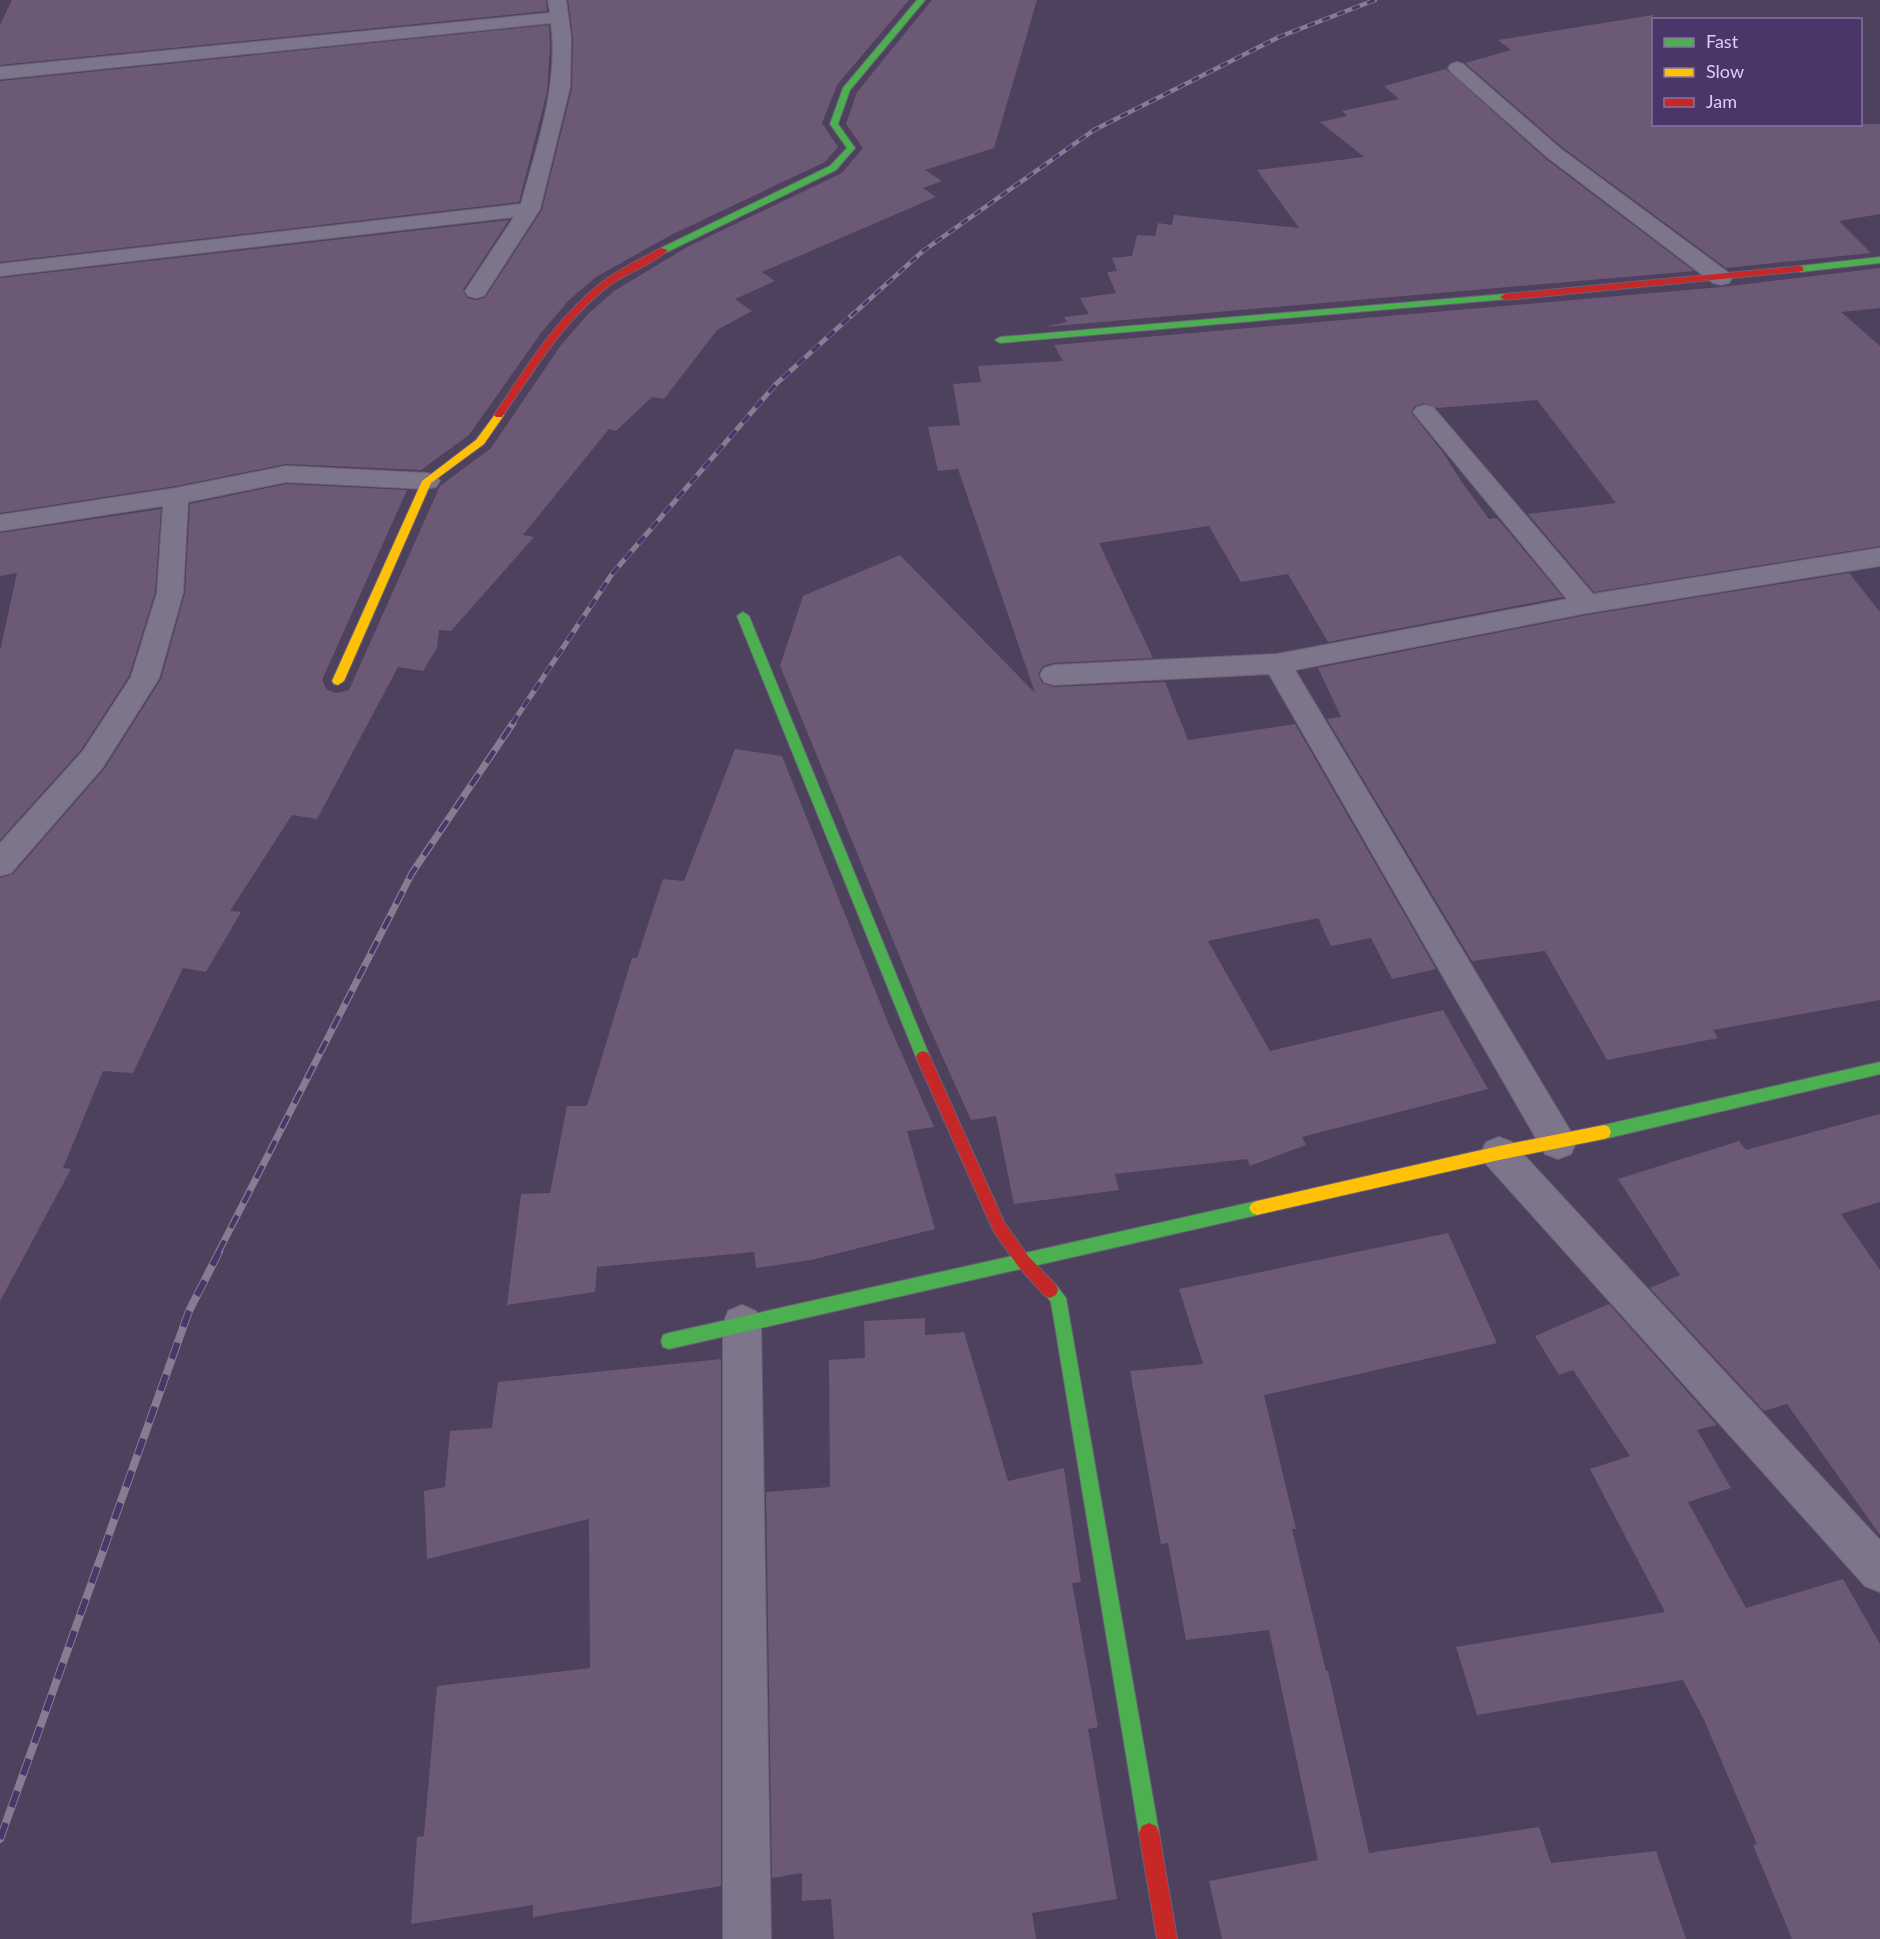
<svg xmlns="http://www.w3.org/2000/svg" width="1880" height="1939" font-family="Lato,sans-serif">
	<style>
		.building { fill: #6c5976 }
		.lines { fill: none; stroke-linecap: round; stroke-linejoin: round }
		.street-casing { stroke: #6a6079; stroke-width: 2 }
		.fast-casing { stroke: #6a6079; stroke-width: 2 }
		.slow-casing { stroke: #6a6079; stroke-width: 2 }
		.jam-casing { stroke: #6a6079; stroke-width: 2 }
		.street { fill: #7d7589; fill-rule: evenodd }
		.fast { fill: #4caf50; fill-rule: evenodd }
		.slow { fill: #ffc107; fill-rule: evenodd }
		.jam { fill: #c62828; fill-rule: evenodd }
		.rail-far3-casing { stroke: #867d92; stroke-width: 4.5 }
		.rail-far2-casing { stroke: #867d92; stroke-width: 5 }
		.rail-far1-casing { stroke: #867d92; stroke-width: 7 }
		.rail-casing { stroke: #867d92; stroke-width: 8 }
		.rail-far3 { stroke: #4b3569; stroke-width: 3; stroke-dasharray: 8; stroke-linecap: butt }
		.rail-far2 { stroke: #4b3569; stroke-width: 4; stroke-dasharray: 10; stroke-linecap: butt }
		.rail-far1 { stroke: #4b3569; stroke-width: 4.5; stroke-dasharray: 14; stroke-linecap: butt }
		.rail { stroke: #4b3569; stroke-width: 6; stroke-dasharray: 17; stroke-linecap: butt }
	</style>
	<rect width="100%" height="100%" fill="#4d415d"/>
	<!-- building -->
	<g class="building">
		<path d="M12 0H546L547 11 0 65V25Z"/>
		<path d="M568 0H909L837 85 822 123 838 147 825 162 671 235 596 277 568 301 541 333 469 435 421 470 286 464 176 486 0 513V278L509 220 463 290 467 298 475 300 485 298 542 210 572 88 573 37Z"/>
		<path d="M932 0H1037L994 148 925 170 942 181 923 188 936 197 762 272 775 281 735 299 752 311 717 330 664 399 652 397 616 431 609 429 523 535 534 537 451 631 439 630 437 648 423 671 398 667 317 819 292 815 230 911 241 912 206 972 183 968 133 1073 103 1071 63 1168 71 1169 0 1301V878L13 874 105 768 161 679 185 593 190 504 286 484 407 490 322 680 327 690 337 693 349 690 440 486 491 448 561 345 588 314 614 291 687 247 842 173 863 148 846 124 857 92Z"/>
		<path d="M1653 15V124H1880V214L1839 221 1871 253 1726 268 1562 147 1465 63 1511 50 1498 40Z"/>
		<path d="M549 25 550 46 547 92 519 202 0 262V81Z"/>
		<path d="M1446 69 1546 159 1694 271 1044 327 1067 322 1064 317 1089 314 1080 298 1116 293 1107 272 1117 271 1112 258 1132 256 1137 235 1155 236 1158 223 1172 225 1174 215 1299 228 1257 170 1364 157 1320 122 1347 116 1342 111 1399 99 1384 86Z"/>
		<path d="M1880 268V308L1841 312 1880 346V546L1594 592 1528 514 1616 503 1537 400 1437 408 1424 403 1415 406 1411 412 1444 454 1461 481 1489 519 1497 518 1563 597 1328 642 1288 574 1241 582 1209 526 1099 543 1153 658 1053 663 1043 666 1038 674 1042 683 1054 687 1165 682 1188 740 1295 724 1436 969 1392 979 1371 938 1331 946 1318 918 1208 941 1270 1051 1443 1010 1488 1089 1302 1137 1306 1145 1250 1166 1247 1159 1115 1174 1119 1190 1014 1204 996 1116 971 1120 925 1018 780 666 803 596 900 555 1035 693 958 469 938 471 928 427 960 425 953 384 981 382 978 366 1063 361 1054 345 1721 287Z"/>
		<path d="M161 509 155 593 129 676 81 750 0 840V651L17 573 0 576V533Z"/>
		<path d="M1849 573 1880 612V1000L1713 1030 1718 1038 1607 1060 1545 951 1472 961 1327 719 1341 717 1318 668 1587 615Z"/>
		<path d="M735 749 782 756 887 1020 934 1127 907 1131 935 1229 811 1260 756 1268 754 1252 597 1267 595 1292 507 1305 521 1194 550 1193 567 1106H587L632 958H637L663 879 684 881Z"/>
		<path d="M1880 1114V1202L1841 1214 1880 1270V1535L1787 1404 1764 1411 1650 1288 1680 1275 1618 1179 1739 1141 1746 1150Z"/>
		<path d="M1448 1233 1497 1343 1264 1395 1296 1529H1292L1326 1671H1328L1369 1853 1539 1827 1551 1863 1656 1851 1686 1939H1222L1209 1881 1318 1860 1269 1630 1186 1640 1168 1543 1161 1544 1130 1371 1203 1364 1179 1289Z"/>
		<path d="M1609 1304 1717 1425 1697 1430 1731 1488 1688 1502 1746 1608 1843 1579 1880 1644V1939H1792L1753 1845 1757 1844 1704 1720 1683 1680 1477 1715 1456 1647 1665 1612 1590 1469 1630 1456 1573 1370 1559 1375 1535 1336Z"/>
		<path d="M925 1318V1335L964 1332 1008 1481 1064 1468 1081 1582 1072 1583 1098 1727 1088 1729 1117 1899 1032 1913 1036 1939H834L831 1899 802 1901V1873L772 1878 766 1492 830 1487 829 1360 865 1358 864 1321Z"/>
		<path d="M721 1359V1886L533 1917V1905L411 1924 417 1837 424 1836 437 1686 590 1668 589 1519 427 1559 424 1491 445 1487 450 1431 492 1428 498 1382Z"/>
	</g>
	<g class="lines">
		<!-- street casing -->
		<g class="street-casing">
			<g id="street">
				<path d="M548 0H566L571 37 570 87 540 209 484 296 476 298 468 296 465 291 514 217 0 276V264L521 204C537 145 559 85 551 23L0 79V67L550 13Z"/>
				<path d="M1457 62 1463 64 1561 149 1729 273 1732 278 1729 283 1721 285 1713 283 1547 157 1451 72 1448 68 1451 64Z"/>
				<path d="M1425 405 1433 407 1593 594 1880 548V566L1587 613 1295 670 1571 1132 1576 1143 1571 1154 1558 1159 1545 1154 1269 674 1054 685 1044 682 1040 675 1044 668 1054 665 1277 654 1567 599 1417 417 1413 412 1417 407Z"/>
				<path d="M286 466 427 473 436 475 440 481 436 487 427 489 286 482 188 502 183 593 159 678 103 767 11 873 0 876V843L83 751 131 677 157 593 163 506 0 531V515L176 488Z"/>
				<path d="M1499 1137 1512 1142 1880 1540V1592L1865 1586 1486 1164 1481 1153 1486 1142Z"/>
				<path d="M742 1305 756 1311 761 1324 771 1939H723V1324L728 1311Z"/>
			</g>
		</g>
		<!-- fast casing -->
		<g class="fast-casing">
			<g id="fast">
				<path d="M917 0H925L850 90 838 124 855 148 836 170 667 252H661V248L830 166 847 148 830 124 843 88Z"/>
				<path d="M1880 257V263L1800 272 1796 269 1800 266Z"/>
				<path d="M1505 294 1510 297 1508 299 1000 343 995 340 1000 337Z"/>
				<path d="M743 612 749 616 930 1057 928 1061 923 1063 918 1061 916 1057 737 616Z"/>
				<path d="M1880 1062V1074L1604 1139 1599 1137 1597 1132 1599 1127 1604 1125Z"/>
				<path d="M1257 1201 1262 1203 1265 1208 1262 1213 1257 1215 669 1349 663 1347 661 1341 663 1335 669 1333Z"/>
				<path d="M1050 1282 1056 1285 1066 1298 1159 1833 1156 1840 1149 1843 1142 1840 1139 1833 1051 1302 1042 1290 1044 1285Z"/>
			</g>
		</g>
		<!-- slow casing -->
		<g class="slow-casing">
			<g id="slow">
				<path d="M499 412 504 415 484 444 431 483 344 681 338 685 334 684 332 681 422 481 476 440 496 413Z"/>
				<path d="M1604 1125 1609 1127 1611 1132 1609 1137 1604 1139 1499 1160 1257 1215 1252 1213 1249 1208 1252 1203 1257 1201 1499 1146Z"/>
			</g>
		</g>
		<!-- jam casing -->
		<g class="jam-casing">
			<g id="jam">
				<path d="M661 248 668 250C651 266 625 273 606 288 562 323 534 371 502 417H496L494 415C526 368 556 318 601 283 619 269 641 259 661 248Z"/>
				<path d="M1800 266 1803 267V271L1505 300 1500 297 1505 294Z"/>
				<path d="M923 1051 928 1053 930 1057 1004 1222 1028 1256 1056 1285 1058 1290 1056 1295 1050 1298 1044 1295 1018 1266 994 1232 916 1057 918 1053Z"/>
				<path d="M1149 1823 1156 1826 1159 1833 1177 1939H1157L1139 1833 1142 1826Z"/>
			</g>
		</g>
		<!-- street -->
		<use href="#street" class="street"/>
		<!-- fast -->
		<use href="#fast" class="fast"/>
		<!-- slow -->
		<use href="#slow" class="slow"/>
		<!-- jam -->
		<use href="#jam" class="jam"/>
		<!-- rail-far3 casing -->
		<g class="rail-far3-casing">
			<path id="rail-far3" d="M851 316 923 251 1094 130 1279 37 1375 0"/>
		</g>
		<!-- rail-far2 casing -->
		<g class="rail-far2-casing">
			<path id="rail-far2" d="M512 724 612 574 776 384 853 314"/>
		</g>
		<!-- rail-far1 casing -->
		<g class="rail-far1-casing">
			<path id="rail-far1" d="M218 1253 412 873 513 723"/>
		</g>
		<!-- rail casing -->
		<g class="rail-casing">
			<path id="rail" d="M0 1839 189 1311 219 1252"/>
		</g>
		<!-- rail-far3 -->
		<use href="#rail-far3" class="rail-far3"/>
		<!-- rail-far2 -->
		<use href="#rail-far2" class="rail-far2"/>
		<!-- rail-far1 -->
		<use href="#rail-far1" class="rail-far1"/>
		<!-- rail -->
		<use href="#rail" class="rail"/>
	</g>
	<!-- legend -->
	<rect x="1652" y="18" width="210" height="108" fill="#4b3569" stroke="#85739f" stroke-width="1.5"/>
	<rect x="1664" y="38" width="30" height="9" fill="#4caf50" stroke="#85739f" stroke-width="1.5"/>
	<text x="1706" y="48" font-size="18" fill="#dcd0f0">Fast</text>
	<rect x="1664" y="68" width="30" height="9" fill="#ffc107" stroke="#85739f" stroke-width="1.5"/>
	<text x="1706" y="78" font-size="18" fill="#dcd0f0">Slow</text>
	<rect x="1664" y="98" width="30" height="9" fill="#c62828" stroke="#85739f" stroke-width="1.5"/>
	<text x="1706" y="108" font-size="18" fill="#dcd0f0">Jam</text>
</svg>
